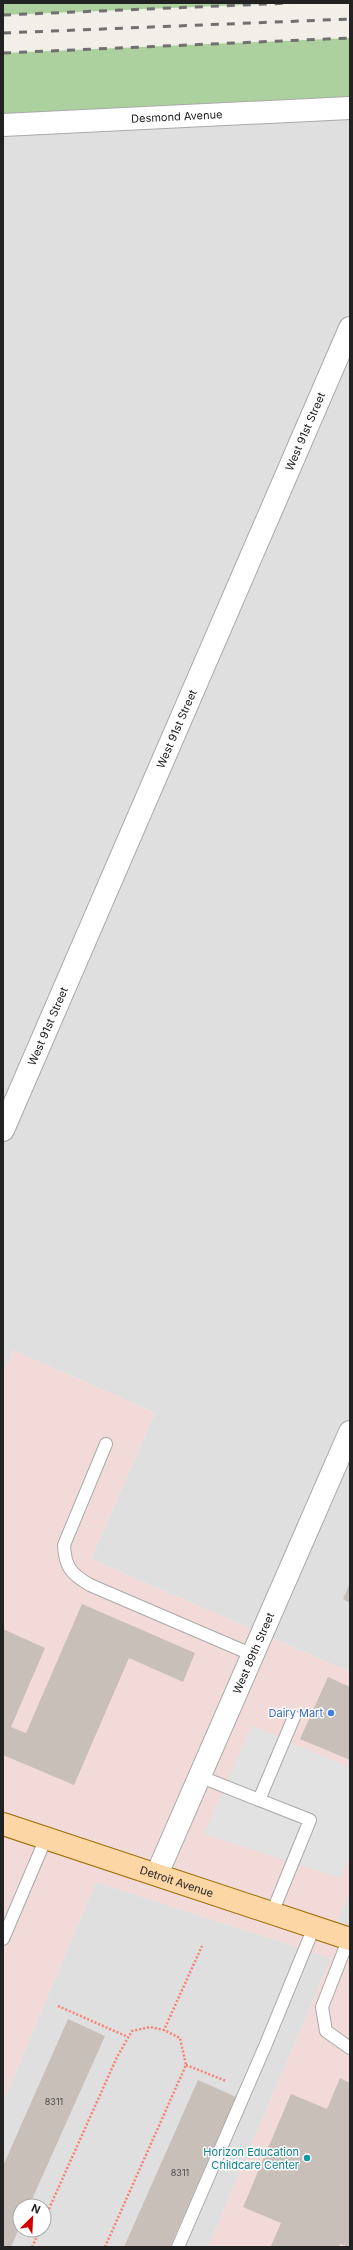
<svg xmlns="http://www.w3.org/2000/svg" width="353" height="2250" font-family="Inter,sans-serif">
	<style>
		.residential { fill: #e0dfdf; fill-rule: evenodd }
		.commercial { fill: #f2dad9 }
		.forest { fill: #add19e }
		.parking { fill: #e2e2e2 }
		.building { fill: #c7bfb8 }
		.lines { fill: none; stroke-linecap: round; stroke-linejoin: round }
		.service-casing { stroke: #a9a9a9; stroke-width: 14 }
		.minor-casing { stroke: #a9a9a9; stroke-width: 24 }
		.primary-casing { stroke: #a06b00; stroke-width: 24 }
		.path { stroke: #fa8072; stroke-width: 2.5; stroke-dasharray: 2 2; stroke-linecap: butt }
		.service { stroke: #fff; stroke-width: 12 }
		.minor { stroke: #fff; stroke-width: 22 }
		.primary { stroke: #fcd6a4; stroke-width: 22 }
		.rail { stroke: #707070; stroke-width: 3; stroke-dasharray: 8 8; stroke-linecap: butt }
		.shop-dot { fill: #3f7fe0; stroke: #fff; stroke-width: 1.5 }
		.culture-dot { fill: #0f9aa8; stroke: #fff; stroke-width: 1.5 }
		.labels { text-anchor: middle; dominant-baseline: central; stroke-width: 3; stroke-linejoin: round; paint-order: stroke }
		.number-label { font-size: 9px; fill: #4b4948 }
		.street-label { font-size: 11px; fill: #222; stroke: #fff }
		.shop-label { font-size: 11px; fill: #366cbe; stroke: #fff; text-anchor: end }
		.culture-label { font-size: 11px; fill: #0d838f; stroke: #fff; text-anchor: end }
	</style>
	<rect width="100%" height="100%" fill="#f2efe9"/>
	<!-- residential -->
	<g class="residential">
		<path d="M350 108V1672L91 1559 155 1413 13 1350 3 1372V125Z"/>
		<path d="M96 1882 331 1958 208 2247H3V2102ZM20 2206H44V2230H20Z"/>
		<path d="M350 1892V1939L332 1933Z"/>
	</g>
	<!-- commercial -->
	<path class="commercial" d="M13 1350 155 1413 91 1559 350 1672V1892L332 1933 350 1939V2247H208L331 1958 96 1882 3 2102V1372Z"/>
	<!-- forest -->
	<g class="forest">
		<path d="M3 3H291L3 15Z"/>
		<path d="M350 38V108L3 125V53Z"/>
	</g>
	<!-- parking -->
	<path class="parking" d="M252 1725 350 1768V1854L340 1878 204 1834Z"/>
	<!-- building -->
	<g class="building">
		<path d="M350 1583V1603L343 1599Z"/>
		<path d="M82 1604 195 1653 183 1682 129 1658 74 1785 3 1755V1629L45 1648 11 1727 26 1733Z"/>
		<path d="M328 1677 350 1687V1760L300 1739Z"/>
		<path d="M68 2019 105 2036 29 2206H20V2226L11 2247H3V2166Z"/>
		<path d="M340 2078 350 2083V2247L340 2244 339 2247H275L271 2246 281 2223 243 2207 291 2094 327 2109Z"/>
		<path d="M198 2080 236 2097 170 2247H124Z"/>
	</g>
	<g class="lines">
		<!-- service casing -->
		<g class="service-casing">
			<g id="service">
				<path d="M106 1444 64 1545C65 1567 71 1574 90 1585L253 1655"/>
				<path d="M201 1777 310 1820 272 1913"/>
				<path d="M259 1800 294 1717"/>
				<path d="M349 1938 322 2007 326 2031 350 2048"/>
				<path d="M3 1939 46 1838"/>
				<path d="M178 2247 266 2044 314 1927"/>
			</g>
		</g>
		<!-- minor casing -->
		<g class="minor-casing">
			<g id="minor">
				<path id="s1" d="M3 125 350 108"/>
				<path id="s2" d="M3 1130 350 328"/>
				<path id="s3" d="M157 1874 350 1432"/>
			</g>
		</g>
		<!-- primary casing -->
		<g class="primary-casing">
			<g id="primary">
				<path id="s4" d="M3 1824 350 1939"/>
			</g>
		</g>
		<!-- path -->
		<g class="path">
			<path d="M58 2006 128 2037"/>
			<path d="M186 2065 226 2081"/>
			<path d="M44 2220 117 2057 132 2031 150 2027 164 2030 202 1946"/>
			<path d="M32 2247 40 2230"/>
			<path d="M105 2247 186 2065 180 2038 164 2030"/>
		</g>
		<!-- service -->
		<use href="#service" class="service"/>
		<!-- minor -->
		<use href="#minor" class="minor"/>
		<!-- primary -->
		<use href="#primary" class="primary"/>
		<!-- rail -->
		<g class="rail">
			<path d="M3 15 291 3"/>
			<path d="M3 33 350 19"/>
			<path d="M3 53 350 38"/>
		</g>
	</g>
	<!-- markers -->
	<circle class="shop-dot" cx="331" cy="1713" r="4"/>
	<circle class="culture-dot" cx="307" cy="2158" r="4"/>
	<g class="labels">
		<!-- number labels -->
		<g class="number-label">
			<text x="54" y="2101">8311</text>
			<text x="180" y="2172">8311</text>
		</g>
		<!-- street labels -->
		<g class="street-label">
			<text stroke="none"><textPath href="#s1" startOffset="174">Desmond Avenue</textPath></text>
			<text stroke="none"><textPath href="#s2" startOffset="761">West 91st Street</textPath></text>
			<text stroke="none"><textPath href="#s2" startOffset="437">West 91st Street</textPath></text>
			<text stroke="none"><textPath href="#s2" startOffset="113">West 91st Street</textPath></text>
			<text stroke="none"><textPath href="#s3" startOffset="241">West 89th Street</textPath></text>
			<text stroke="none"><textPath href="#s4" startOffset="183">Detroit Avenue</textPath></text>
		</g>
		<!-- shop labels -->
		<g class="shop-label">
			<text x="323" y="1713">Dairy Mart</text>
		</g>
		<!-- culture labels -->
		<g class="culture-label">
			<text x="299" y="2152">Horizon Education<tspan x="299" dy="13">Childcare Center</tspan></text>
		</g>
	</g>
	<!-- border -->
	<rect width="353" height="2250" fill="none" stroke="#222222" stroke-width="8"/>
	<!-- north arrow -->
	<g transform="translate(32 2218) rotate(24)"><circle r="19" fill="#ffffff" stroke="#a7a7a7"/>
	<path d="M0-3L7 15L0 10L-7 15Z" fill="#d40000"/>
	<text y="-6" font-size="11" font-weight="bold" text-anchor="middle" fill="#222222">N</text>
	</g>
</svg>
